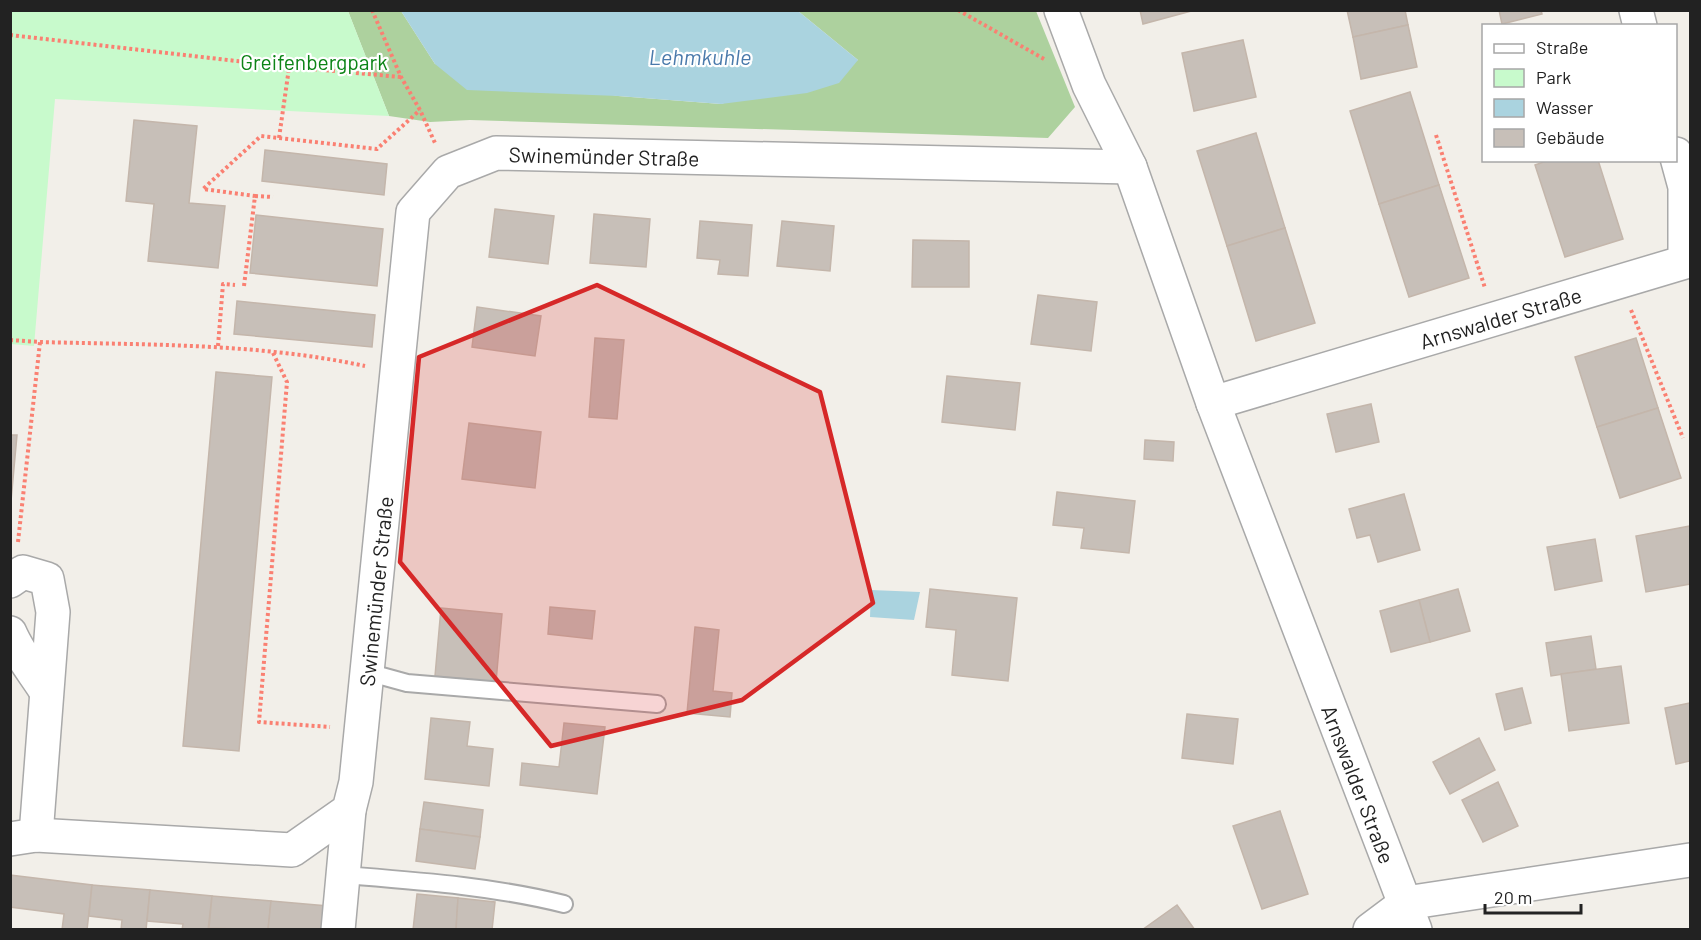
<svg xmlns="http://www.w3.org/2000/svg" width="1701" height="940" font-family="Barlow,sans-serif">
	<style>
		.forest { fill: #add19e }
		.park { fill: #c8facc }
		.water { fill: #aad3df }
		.building { fill: #c7bfb8; stroke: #c4b6ab; stroke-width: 1.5 }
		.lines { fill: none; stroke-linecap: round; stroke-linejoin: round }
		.service-casing { stroke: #a9a9a9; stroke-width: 20 }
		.minor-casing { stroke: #a9a9a9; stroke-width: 36 }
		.path { stroke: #fa8072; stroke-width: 4; stroke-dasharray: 3 3; stroke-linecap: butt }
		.service { stroke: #fff; stroke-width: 16 }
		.minor { stroke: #fff; stroke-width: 33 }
		.marked { fill: #d62828; fill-opacity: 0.2; stroke: #d62828; stroke-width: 4.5; stroke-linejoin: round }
		.labels { text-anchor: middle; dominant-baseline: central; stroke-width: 4.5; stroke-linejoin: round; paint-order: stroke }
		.park-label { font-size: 21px; fill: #0c8416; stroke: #fff }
		.street-label { font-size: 21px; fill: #222; stroke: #fff }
		.water-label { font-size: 22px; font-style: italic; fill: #4a7aab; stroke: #fff }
	</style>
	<rect width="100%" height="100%" fill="#f2efe9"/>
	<!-- forest -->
	<path class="forest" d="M348 11H401L435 64 618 96 721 104 858 60 798 11H1036L1075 107 1048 138 470 120 430 122 389 116Z"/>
	<!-- park -->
	<path class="park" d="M10 11H348L389 116 55 99 34 346 11 344Z"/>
	<!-- water -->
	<g class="water">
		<path d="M401 11H798L858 60 839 83 807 93 721 104 618 96 467 90 435 64Z"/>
		<path d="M871 590 920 592 914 620 870 617Z"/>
	</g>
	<!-- building -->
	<g class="building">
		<path d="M1140 10H1195L1143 24Z"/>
		<path d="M1347 10H1405L1408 25 1353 37Z"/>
		<path d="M1499 10H1541L1542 14 1502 24Z"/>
		<path d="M1408 25 1417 67 1361 79 1353 37Z"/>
		<path d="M1243 40 1256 97 1194 111 1182 53Z"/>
		<path d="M1410 92 1439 185 1379 204 1350 111Z"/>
		<path d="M134 120 197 126 189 203 225 206 218 268 148 261 154 204 126 201Z"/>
		<path d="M1256 133 1285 228 1227 246 1197 151Z"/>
		<path d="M265 150 387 164 384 195 262 181Z"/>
		<path d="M1549 160H1598L1623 239 1565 257 1535 165Z"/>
		<path d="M1439 185 1469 278 1409 297 1379 204Z"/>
		<path d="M495 209 554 216 548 264 489 257Z"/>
		<path d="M594 214 650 219 646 267 590 263Z"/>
		<path d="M256 215 383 229 377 286 250 273Z"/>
		<path d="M700 221 752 225 748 276 718 274 720 260 697 258Z"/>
		<path d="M782 221 834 226 830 271 777 266Z"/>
		<path d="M1285 228 1315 323 1256 341 1227 246Z"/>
		<path d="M913 240 969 241V287H912Z"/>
		<path d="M1038 295 1097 302 1091 351 1031 344Z"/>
		<path d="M237 301 375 315 372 347 234 334Z"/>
		<path d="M477 307 541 316 535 356 472 347Z"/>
		<path d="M595 338 624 340 617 419 589 417Z"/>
		<path d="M1636 338 1658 408 1597 427 1575 357Z"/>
		<path d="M216 372 272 377 239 751 183 746Z"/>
		<path d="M947 376 1020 383 1015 430 942 422Z"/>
		<path d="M1371 404 1379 442 1336 452 1327 414Z"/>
		<path d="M1658 408 1681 478 1620 498 1597 427Z"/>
		<path d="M469 423 541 432 535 488 462 479Z"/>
		<path d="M10 435H17L11 501H10Z"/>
		<path d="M1145 440 1174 442 1173 461 1144 459Z"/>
		<path d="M1057 492 1135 501 1129 553 1081 548 1084 528 1053 525Z"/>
		<path d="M1404 494 1420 550 1378 562 1370 535 1357 538 1349 509Z"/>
		<path d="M1690 526V584L1646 592 1636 536Z"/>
		<path d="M1595 539 1602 581 1555 590 1547 547Z"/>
		<path d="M930 589 1017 598 1008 681 952 675 956 630 926 627Z"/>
		<path d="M1458 589 1470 631 1430 642 1419 600Z"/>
		<path d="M1419 600 1430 642 1391 652 1380 611Z"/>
		<path d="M550 607 595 611 592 639 548 634Z"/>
		<path d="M441 608 502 614 496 682 435 676Z"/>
		<path d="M695 627 719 630 713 691 732 693 730 717 687 713Z"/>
		<path d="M1591 636 1596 669 1551 676 1546 643Z"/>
		<path d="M1621 666 1629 723 1569 731 1561 674Z"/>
		<path d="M1522 688 1531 723 1505 730 1496 694Z"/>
		<path d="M1690 703V761L1676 764 1665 708Z"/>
		<path d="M1187 714 1238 719 1233 764 1182 758Z"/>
		<path d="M431 718 470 722 467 746 493 749 489 786 425 779Z"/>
		<path d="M564 723 605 727 597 794 520 785 522 763 559 767Z"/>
		<path d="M1479 738 1495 770 1450 794 1433 762Z"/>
		<path d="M1498 782 1518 826 1483 842 1462 800Z"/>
		<path d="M424 802 483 810 480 837 420 829Z"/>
		<path d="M1280 811 1308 894 1262 909 1233 826Z"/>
		<path d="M420 829 480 837 475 869 416 861Z"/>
		<path d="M10 875 92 885 87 930H62L64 914 10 907Z"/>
		<path d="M92 885 150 890 146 930H121L122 920 89 916Z"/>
		<path d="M150 890 212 896 208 930H182L183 924 147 921Z"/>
		<path d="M417 894 458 898 456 930H413Z"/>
		<path d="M212 896 271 901 268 930 209 928Z"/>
		<path d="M458 898 495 902 492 930H456Z"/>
		<path d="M271 901 328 906 326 930H268Z"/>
		<path d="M1177 905 1195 930H1142Z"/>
	</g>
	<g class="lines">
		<!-- service casing -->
		<g class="service-casing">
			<g id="service">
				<path d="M367 672 407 683 657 704"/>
				<path d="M343 875C417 881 492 886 564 904"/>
			</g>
		</g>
		<!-- minor casing -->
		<g class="minor-casing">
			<g id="minor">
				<path id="s1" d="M1061 10 1089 85 1130 167 1213 403 1415 930"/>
				<path d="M1636 10 1640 26"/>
				<path id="s2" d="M1213 403 1685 262V187L1676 154"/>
				<path d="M10 581 23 572 47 579 53 612 36 835"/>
				<path d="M10 633C19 654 34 672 46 691"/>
				<path id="s3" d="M10 839 36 835 292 850 349 810 356 782 413 212 448 172 496 153 1130 167"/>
				<path d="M338 930 349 810"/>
				<path d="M1370 930 1406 903 1690 860"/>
			</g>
		</g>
		<!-- path -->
		<g class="path">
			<path d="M372 10 401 77 420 110 435 143"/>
			<path d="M958 10 1044 59"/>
			<path d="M10 35 289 67 401 77"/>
			<path d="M1436 135 1485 288"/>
			<path d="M279 138 289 68"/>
			<path d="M255 196 273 197"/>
			<path d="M244 286 255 196 203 189 261 136 377 149 420 110"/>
			<path d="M1631 310 1683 438"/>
			<path d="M10 340 40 342C148 345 258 343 365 366"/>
			<path d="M218 346 223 284 235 285"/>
			<path d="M273 353 287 382 259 722 330 727"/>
			<path d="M18 542 40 342"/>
		</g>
		<!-- service -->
		<use href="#service" class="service"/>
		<!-- minor -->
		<use href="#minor" class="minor"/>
	</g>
	<!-- marked area -->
	<path class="marked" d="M597 285 820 392 873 603 742 700 551 746 400 562 419 357Z"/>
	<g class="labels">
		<!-- park labels -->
		<g class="park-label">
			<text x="314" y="61">Greifenbergpark</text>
		</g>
		<!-- street labels -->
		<g class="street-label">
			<text stroke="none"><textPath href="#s3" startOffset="1167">Swinemünder Straße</textPath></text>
			<text stroke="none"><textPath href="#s2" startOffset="300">Arnswalder Straße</textPath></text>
			<text stroke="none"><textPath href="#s3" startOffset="573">Swinemünder Straße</textPath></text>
			<text stroke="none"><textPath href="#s1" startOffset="830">Arnswalder Straße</textPath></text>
		</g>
		<!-- water labels -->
		<g class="water-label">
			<text x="700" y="56">Lehmkuhle</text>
		</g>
	</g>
	<!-- border -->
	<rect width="1701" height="940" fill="none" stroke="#222222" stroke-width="24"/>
	<!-- legend -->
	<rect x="1482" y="24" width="195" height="138" fill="#ffffff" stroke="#a7a7a7" stroke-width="1.5"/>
	<rect x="1494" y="44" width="30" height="9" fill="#ffffff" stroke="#a7a7a7" stroke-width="1.5"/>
	<text x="1536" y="54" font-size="18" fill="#222222">Straße</text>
	<rect x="1494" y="69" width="30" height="18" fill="#c8facc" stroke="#a7a7a7" stroke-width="1.5"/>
	<text x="1536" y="84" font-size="18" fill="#222222">Park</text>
	<rect x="1494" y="99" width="30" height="18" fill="#aad3df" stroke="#a7a7a7" stroke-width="1.5"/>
	<text x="1536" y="114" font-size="18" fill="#222222">Wasser</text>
	<rect x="1494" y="129" width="30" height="18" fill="#c7bfb8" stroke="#a7a7a7" stroke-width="1.5"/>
	<text x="1536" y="144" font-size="18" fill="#222222">Gebäude</text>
	<!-- scale -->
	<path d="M1485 904v9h96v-9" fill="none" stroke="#222222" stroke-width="3"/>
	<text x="1494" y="904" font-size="18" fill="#222222" stroke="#ffffff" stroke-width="4.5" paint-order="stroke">20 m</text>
</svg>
